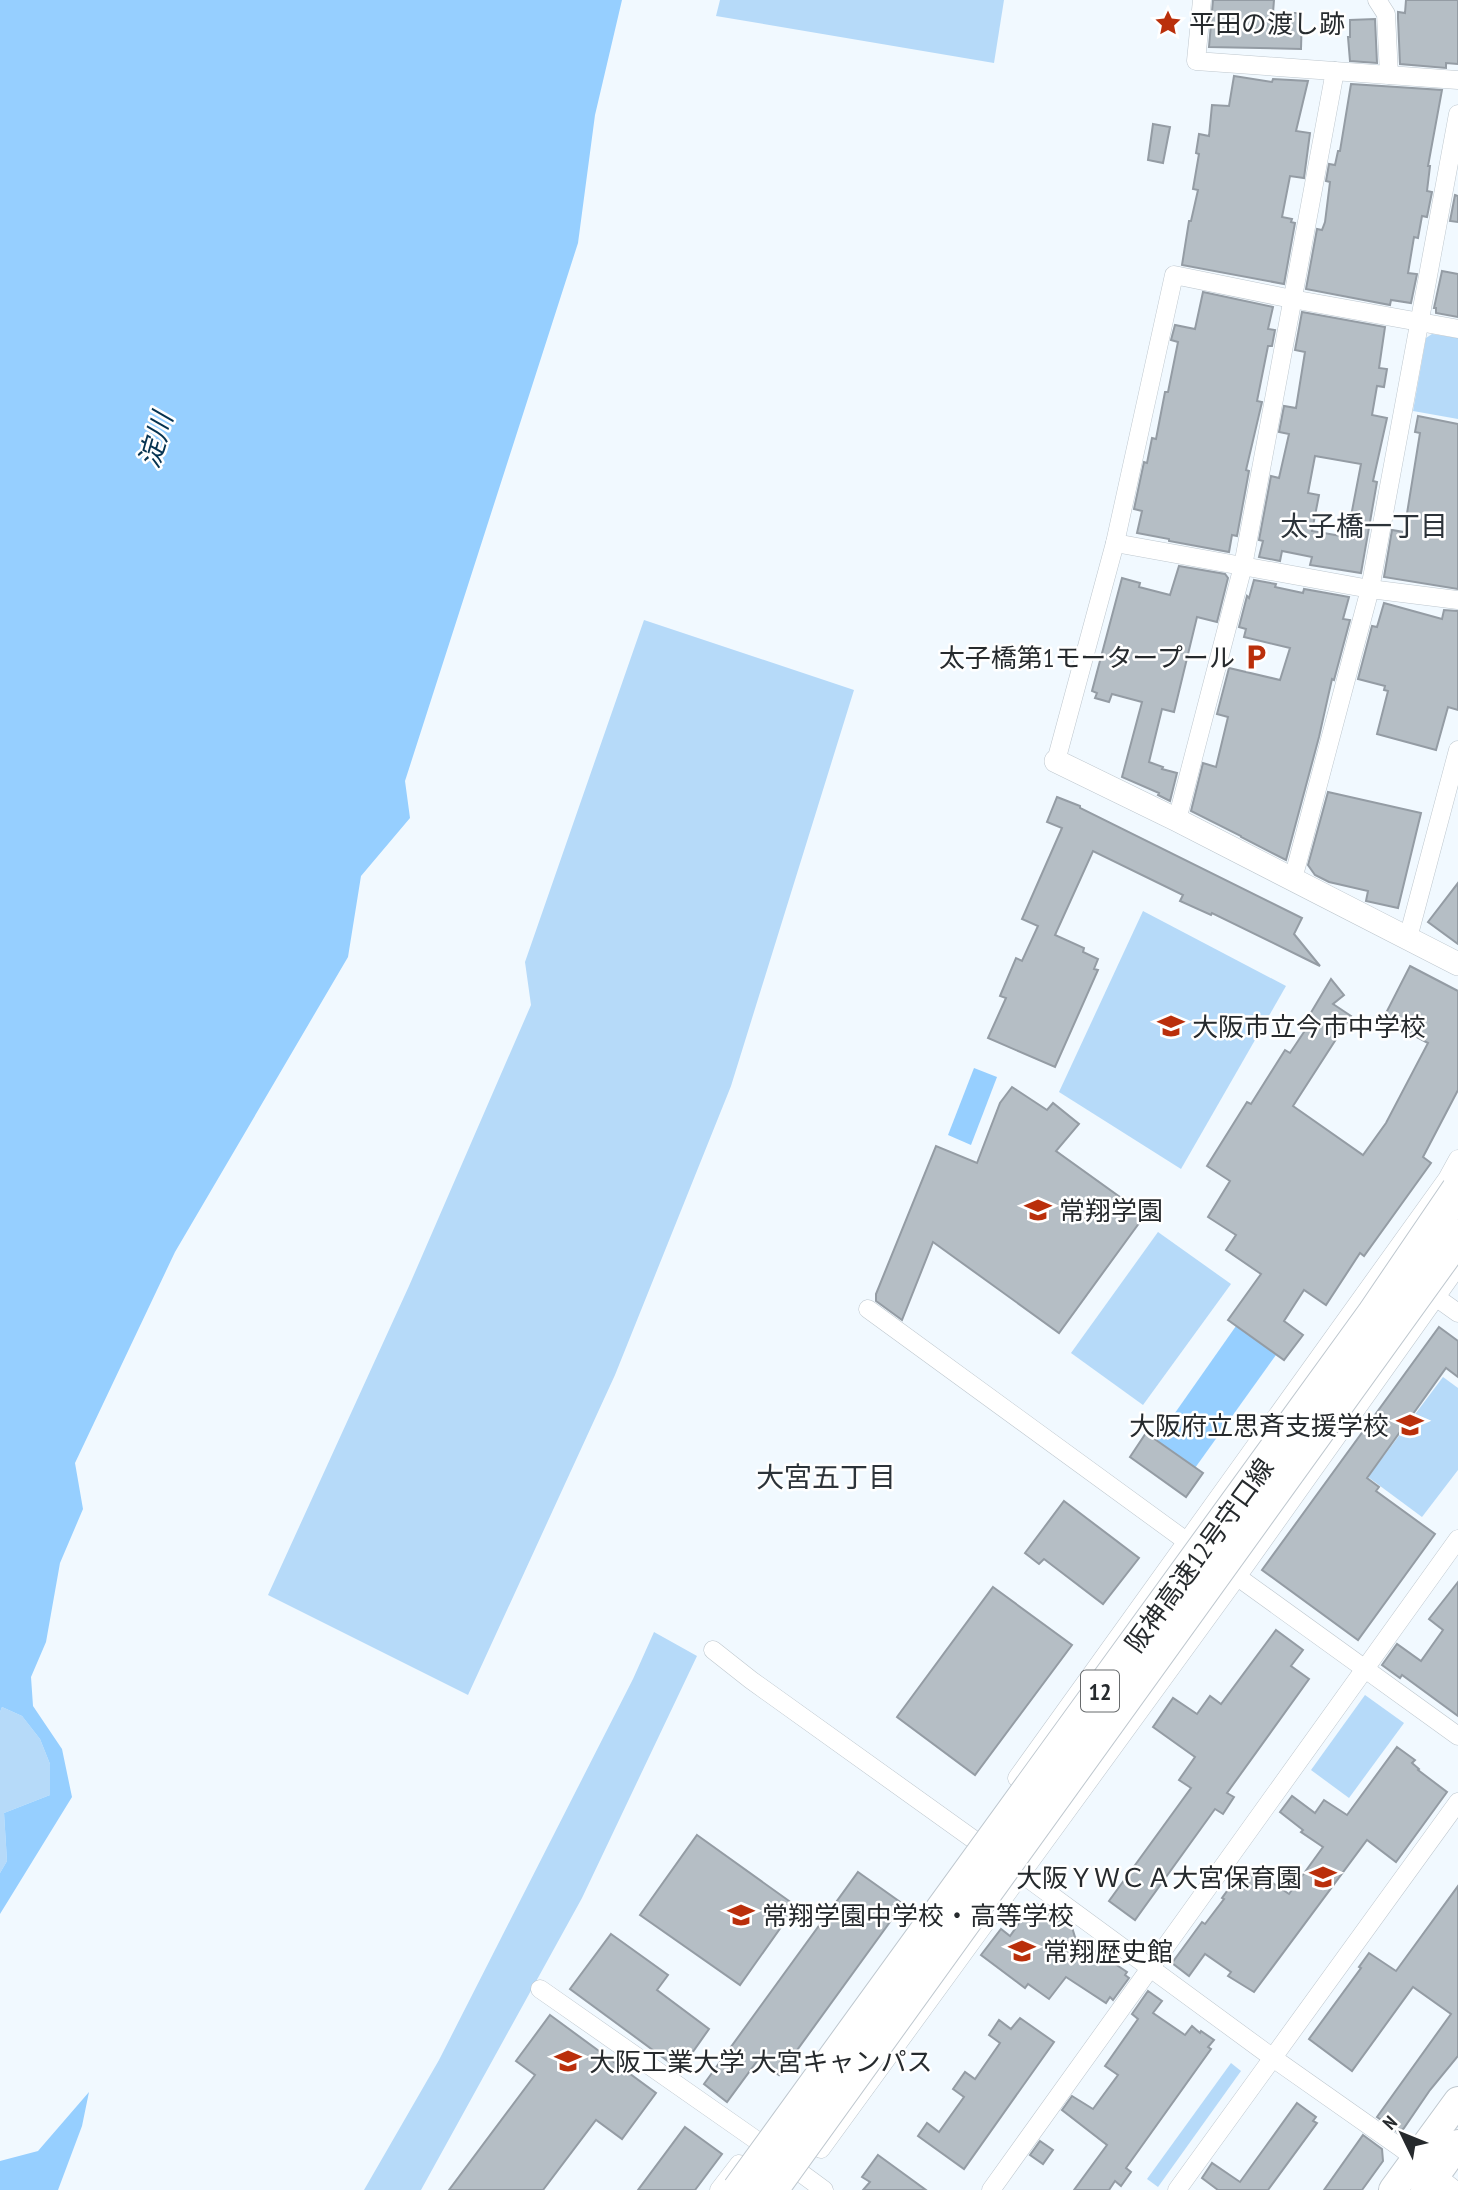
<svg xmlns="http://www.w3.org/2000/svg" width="1458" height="2190" font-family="'PT Sans Narrow','Noto Sans JP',sans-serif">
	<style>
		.green { fill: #b6daf9 }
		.water { fill: #96cfff }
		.building { fill: #b5bec5; stroke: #949ca4; stroke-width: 2; fill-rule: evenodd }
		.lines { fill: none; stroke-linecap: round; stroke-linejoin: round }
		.minor-casing { stroke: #bec7ce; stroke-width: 19 }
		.tertiary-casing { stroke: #bec7ce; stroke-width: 24 }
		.primary-casing { stroke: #bec7ce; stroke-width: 30 }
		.minor { stroke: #fff; stroke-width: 18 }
		.tertiary { stroke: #fff; stroke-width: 23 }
		.primary { stroke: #fff; stroke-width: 28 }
		.motorway-bridge-casing { stroke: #bec7ce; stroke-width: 35; stroke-linecap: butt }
		.motorway-bridge { stroke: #fff; stroke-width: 33 }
		.labels { text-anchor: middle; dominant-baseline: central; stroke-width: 5; stroke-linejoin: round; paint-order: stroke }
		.shield { fill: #fff; stroke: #676a6c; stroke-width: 2 }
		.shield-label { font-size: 24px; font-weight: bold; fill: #262a2d }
		.poi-label { font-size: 26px; fill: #262a2d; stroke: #fff; text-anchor: start }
		.street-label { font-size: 26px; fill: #262a2d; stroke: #fff }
		.water-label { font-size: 28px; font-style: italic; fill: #053351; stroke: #fff }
		.neighbourhood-label { font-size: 28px; fill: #2c3339; stroke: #fff }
	</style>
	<rect width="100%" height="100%" fill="#f1f9ff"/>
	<!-- green -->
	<g class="green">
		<path d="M720 0H1004L994 63 716 16Z"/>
		<path d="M1432 334 1458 338V419L1413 411 1426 338Z"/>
		<path d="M644 620 854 690 731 1086 615 1375 468 1695 268 1595 409 1286 531 1005 525 962Z"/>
		<path d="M1143 911 1286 986 1181 1169 1059 1092Z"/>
		<path d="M1158 1232 1231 1284 1143 1405 1071 1353Z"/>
		<path d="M1443 1377 1458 1388V1470L1422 1517 1368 1477Z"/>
		<path d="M654 1632 697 1656 582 1898 421 2190H364L439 2060 633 1679Z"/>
		<path d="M1365 1695 1404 1723 1349 1798 1311 1770Z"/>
		<path d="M2 1707 22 1716 40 1739 50 1764V1795L4 1813 7 1861 0 1873V1712Z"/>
		<path d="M1231 2063 1241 2071 1158 2187 1147 2179Z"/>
	</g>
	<!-- water -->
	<g class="water">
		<path d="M0 0H622L595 115 578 243 405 781 410 818 361 876 348 957 175 1252 75 1463 83 1509 60 1563 46 1642 31 1677 33 1706 62 1749 72 1797 0 1914V1873L7 1861 4 1813 50 1795V1764L40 1739 22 1716 2 1707 0 1712Z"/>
		<path d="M974 1068 997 1077 971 1145 948 1135Z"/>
		<path d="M1236 1326 1276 1355 1195 1468 1156 1440Z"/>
		<path d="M89 2092 82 2126 58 2190H0V2161L38 2151Z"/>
	</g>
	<!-- building -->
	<g class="building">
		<path d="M1213 0H1274L1273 13H1302L1301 49 1209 47Z"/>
		<path d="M1406 0H1458V64L1446 63V68L1400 64 1398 18V12L1405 13Z"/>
		<path d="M1375 19 1377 63 1350 61 1348 37H1350V20Z"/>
		<path d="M1234 76 1272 82 1273 79 1308 81 1296 131 1310 133 1304 178 1290 176 1282 217 1292 219 1291 222 1295 223 1284 284 1182 265 1189 221H1191L1198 190 1193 189 1199 154 1196 153 1199 134 1209 136 1212 105 1229 106Z"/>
		<path d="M1351 84 1442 90 1428 166H1430L1427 191 1432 192 1427 217 1422 216 1418 238 1414 237 1408 273 1417 274 1411 303 1391 300 1390 305 1306 289 1317 229 1322 230 1325 222 1330 182 1326 181 1329 164 1335 165 1338 151H1340Z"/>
		<path d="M1153 124 1170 127 1163 163 1148 160Z"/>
		<path d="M1455 195 1458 196V222L1450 221Z"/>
		<path d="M1442 271 1458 274V317L1436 313V308H1434Z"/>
		<path d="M1203 292 1273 307 1268 329 1275 330 1272 346H1268L1257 401 1262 402 1246 470 1249 471 1237 536 1232 535 1229 552 1169 541V539L1137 533 1142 511 1134 509 1144 462 1147 463 1152 438 1156 439 1165 392H1168L1178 342 1171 340 1175 325 1195 329Z"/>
		<path d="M1302 312 1385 327 1379 368 1387 369 1384 387 1377 386 1372 415 1387 418 1373 481 1377 482 1361 573 1310 565 1312 557 1282 551 1280 561 1259 557 1263 541 1259 540 1271 476 1279 478 1289 434 1279 432 1284 406 1296 408 1305 352 1295 350ZM1315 456 1361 464 1347 537 1312 531 1319 495 1308 493Z"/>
		<path d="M1418 416 1458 424V589L1384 577 1392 530 1404 532 1420 433 1415 432Z"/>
		<path d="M1179 566 1225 574 1228 578 1217 622 1197 617 1174 712 1162 709 1149 762 1163 767 1162 769 1177 773 1170 801 1158 795 1159 793 1122 777 1142 702 1112 694 1109 702 1095 698 1097 693 1092 691 1122 578 1140 583 1139 587 1170 595Z"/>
		<path d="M1254 580 1276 584 1275 587 1303 593 1304 589 1349 597 1343 619 1350 620 1334 680 1332 679 1319 737 1286 860 1241 837V836L1191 811 1203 763 1216 767 1228 717 1217 714 1229 668 1280 680 1290 648 1244 637 1246 629 1239 627 1247 596 1249 598Z"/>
		<path d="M1384 603 1442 619 1444 610 1458 611V710L1448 707 1436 750 1377 734 1388 691 1384 690 1385 686 1358 679 1372 626 1377 627Z"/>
		<path d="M1328 792 1421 813 1398 908 1366 901 1368 891 1329 882 1315 875 1308 865Z"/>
		<path d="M1057 797 1080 806V808L1302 918 1294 934 1320 966 1212 913 1211 915 1180 901 1183 895 1093 851 1055 935 1084 948 1083 952 1098 959 1094 969 1098 970 1055 1067 988 1038 1006 998 1000 996 1016 958 1022 961 1038 926 1022 919 1062 828 1047 822Z"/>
		<path d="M1458 883V944L1428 922Z"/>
		<path d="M1410 966 1458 991V1090L1423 1157 1431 1163 1364 1256 1360 1253 1326 1305 1304 1290 1284 1321 1303 1335 1284 1360 1228 1320 1261 1274 1226 1250 1236 1235 1208 1217 1230 1181 1207 1166 1247 1102 1251 1104 1285 1050 1290 1053 1308 1026 1305 1028 1303 1026 1331 979 1344 995 1333 1004 1351 1016 1293 1106 1363 1155 1386 1123 1428 1043 1383 1019Z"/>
		<path d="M1012 1087 1047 1110 1053 1103 1079 1124 1056 1151 1145 1215 1059 1333 933 1242 902 1320 876 1301V1294L936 1146 977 1163 1000 1103Z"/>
		<path d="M1439 1327 1458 1341V1377L1446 1368 1367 1478 1379 1487 1376 1491 1435 1534 1358 1640 1262 1570Z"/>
		<path d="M1146 1433 1203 1473 1186 1497 1130 1457Z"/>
		<path d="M1064 1501 1139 1558 1103 1604 1044 1559 1039 1564 1025 1553Z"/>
		<path d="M1458 1582V1716L1402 1675 1400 1678 1382 1665 1397 1644 1421 1661 1443 1630 1429 1619Z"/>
		<path d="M993 1587 1072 1645 975 1775 897 1717Z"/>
		<path d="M1276 1630 1303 1650 1291 1666 1309 1679 1227 1793 1234 1797 1223 1814 1215 1809 1135 1920 1109 1901 1191 1788 1179 1780 1195 1757 1153 1727 1173 1698 1197 1714 1210 1696 1221 1704Z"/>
		<path d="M1397 1747 1415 1760 1412 1763 1419 1769 1418 1770 1447 1792 1396 1862 1367 1840 1254 1992 1228 1976 1231 1972 1205 1954 1189 1976 1172 1963 1202 1922 1205 1924 1224 1899 1222 1898 1246 1865 1289 1894 1323 1847 1301 1832 1303 1830 1280 1812 1292 1796 1315 1813 1324 1800 1347 1815Z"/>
		<path d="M697 1835 796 1906 740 1985 640 1915Z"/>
		<path d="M858 1872 903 1904 779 2075 758 2060 727 2102 704 2084Z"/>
		<path d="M1458 1886V2056L1430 2090 1404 2128 1399 2133 1377 2117 1451 2014 1413 1987 1352 2071 1309 2039 1361 1968 1359 1967 1369 1953 1396 1971Z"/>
		<path d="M1034 1902 1058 1919 1060 1916 1071 1924 1075 1937 1127 1972 1125 1975 1129 1978 1113 2000 1110 1997 1106 2003 1066 1977 1049 1999 1028 1984 1025 1988 981 1955 1001 1929 1010 1936Z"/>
		<path d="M611 1934 668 1975 657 1990 709 2029 680 2070 570 1989Z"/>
		<path d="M1148 1991 1162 2001 1153 2013 1185 2035 1192 2026 1200 2033 1201 2031 1214 2040 1208 2047 1211 2049 1126 2168 1131 2172 1121 2186 1115 2181 1109 2190H1074L1107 2145 1062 2110 1072 2096 1093 2109 1118 2075 1105 2066 1138 2019 1132 2014Z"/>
		<path d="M550 2015 656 2093 622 2139 596 2120 543 2190H449L535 2075 516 2061Z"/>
		<path d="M1020 2018 1054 2042 964 2169 918 2136 927 2123 939 2132 964 2097 953 2089 965 2072 975 2079 1000 2043 989 2035 999 2020 1011 2029Z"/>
		<path d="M1297 2103 1316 2117 1313 2121 1317 2123 1268 2190H1218L1202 2178 1212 2163 1240 2182Z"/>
		<path d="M685 2127 722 2154 695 2190H638Z"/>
		<path d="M1363 2135 1382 2149 1383 2161 1362 2190H1324Z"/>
		<path d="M1040 2141 1053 2150 1043 2164 1030 2155Z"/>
		<path d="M878 2155 926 2190H863L870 2182 862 2177Z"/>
	</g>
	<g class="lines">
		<!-- minor casing -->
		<g class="minor-casing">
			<g id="minor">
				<path d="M1202 0 1196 61 1458 80"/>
				<path d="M1377 0 1386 14 1389 75"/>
				<path d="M1115 543 1370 589 1458 600"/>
				<path d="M1056 761 1115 543 1174 275 1292 299 1458 329"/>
				<path d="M1177 820 1243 566 1335 71"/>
				<path d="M1293 879 1370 589 1458 114"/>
				<path d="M1408 938 1458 750"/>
				<path d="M1437 1298 1458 1313"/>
				<path d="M868 1309 1193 1546"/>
				<path d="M1228 1570 1458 1736"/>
				<path d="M713 1650 751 1680 991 1852"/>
				<path d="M1017 1778 1447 1179 1458 1159"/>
				<path d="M1014 1868 1273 2058 1401 2148 1455 2190"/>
				<path d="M540 1989 756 2140 824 2190"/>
				<path d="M821 2149 1237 1577 1458 1266"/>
				<path d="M719 2190 739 2164"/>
				<path d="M991 2190 1458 1539"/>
				<path d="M1177 2190 1458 1802"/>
			</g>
		</g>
		<!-- tertiary casing -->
		<g class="tertiary-casing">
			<path id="tertiary" d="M1056 761 1177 820 1458 964"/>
		</g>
		<!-- primary casing -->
		<g class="primary-casing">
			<g id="primary">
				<path d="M1393 2190 1458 2101"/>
				<path d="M1425 2190 1458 2144"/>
			</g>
		</g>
		<!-- minor -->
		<use href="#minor" class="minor"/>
		<!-- tertiary -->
		<use href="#tertiary" class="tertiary"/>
		<!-- primary -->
		<use href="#primary" class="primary"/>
		<!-- motorway-bridge casing -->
		<g class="motorway-bridge-casing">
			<g id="motorway-bridge">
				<path d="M739 2190 1373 1315 1458 1190"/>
				<path d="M771 2190 1458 1236"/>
			</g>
		</g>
		<!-- motorway-bridge -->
		<use href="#motorway-bridge" class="motorway-bridge"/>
	</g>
	<!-- icons -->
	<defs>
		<g id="sight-bare" transform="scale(2.1)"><path d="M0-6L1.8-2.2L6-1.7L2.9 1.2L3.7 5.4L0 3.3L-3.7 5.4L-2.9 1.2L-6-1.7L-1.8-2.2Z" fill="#ba2f0b" stroke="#fff" stroke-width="2.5" paint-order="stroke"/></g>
		<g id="parking-bare" transform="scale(2.1)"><path d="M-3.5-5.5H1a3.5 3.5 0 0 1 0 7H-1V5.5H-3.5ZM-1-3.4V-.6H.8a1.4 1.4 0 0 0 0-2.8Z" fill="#ba2f0b" stroke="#fff" stroke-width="2.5" paint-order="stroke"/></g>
		<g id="school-bare" transform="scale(2.1)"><path d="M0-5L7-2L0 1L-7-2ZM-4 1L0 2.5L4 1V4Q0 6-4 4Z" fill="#ba2f0b" stroke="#fff" stroke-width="2.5" paint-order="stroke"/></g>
		<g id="university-bare" transform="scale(2.1)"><path d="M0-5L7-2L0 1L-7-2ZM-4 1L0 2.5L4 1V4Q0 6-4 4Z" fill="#ba2f0b" stroke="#fff" stroke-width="2.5" paint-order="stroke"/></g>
	</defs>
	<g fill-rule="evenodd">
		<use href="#sight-bare" x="1168" y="23"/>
		<use href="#parking-bare" x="1256" y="657"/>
		<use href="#school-bare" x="1171" y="1026"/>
		<use href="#school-bare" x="1038" y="1210"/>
		<use href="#school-bare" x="1410" y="1425"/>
		<use href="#school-bare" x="1323" y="1877"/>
		<use href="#school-bare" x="741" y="1915"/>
		<use href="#university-bare" x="1022" y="1951"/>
		<use href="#university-bare" x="568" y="2061"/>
	</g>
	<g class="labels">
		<!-- shield labels -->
		<rect class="shield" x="1081" y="1670.5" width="38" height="41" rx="5"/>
		<g class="shield-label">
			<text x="1100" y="1691">12</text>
		</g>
		<!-- poi labels -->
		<g class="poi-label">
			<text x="1189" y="23">平田の渡し跡</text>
			<text x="1235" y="657" text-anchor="end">太子橋第1モータープール</text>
			<text x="1192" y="1026">大阪市立今市中学校</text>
			<text x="1059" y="1210">常翔学園</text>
			<text x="1389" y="1425" text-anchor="end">大阪府立思斉支援学校</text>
			<text x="1302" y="1877" text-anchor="end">大阪ＹＷＣＡ大宮保育園</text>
			<text x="762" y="1915">常翔学園中学校・高等学校</text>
			<text x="1043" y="1951">常翔歴史館</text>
			<text x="589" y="2061">大阪工業大学 大宮キャンパス</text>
		</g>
		<!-- street labels -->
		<g class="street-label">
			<text transform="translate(1199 1555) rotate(-54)">阪神高速12号守口線</text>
		</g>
		<!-- water labels -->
		<g class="water-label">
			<text transform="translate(155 440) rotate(-74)">淀川</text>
		</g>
		<!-- neighbourhood labels -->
		<g class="neighbourhood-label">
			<text x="1364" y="525">太子橋一丁目</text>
			<text x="826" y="1476">大宮五丁目</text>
		</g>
	</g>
	<!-- north arrow -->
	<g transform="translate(1402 2134) rotate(313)" stroke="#ffffff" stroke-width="5" paint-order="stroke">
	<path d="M0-5L12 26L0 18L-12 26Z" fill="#262a2d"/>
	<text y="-10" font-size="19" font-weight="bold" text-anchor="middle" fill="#262a2d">N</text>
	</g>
</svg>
